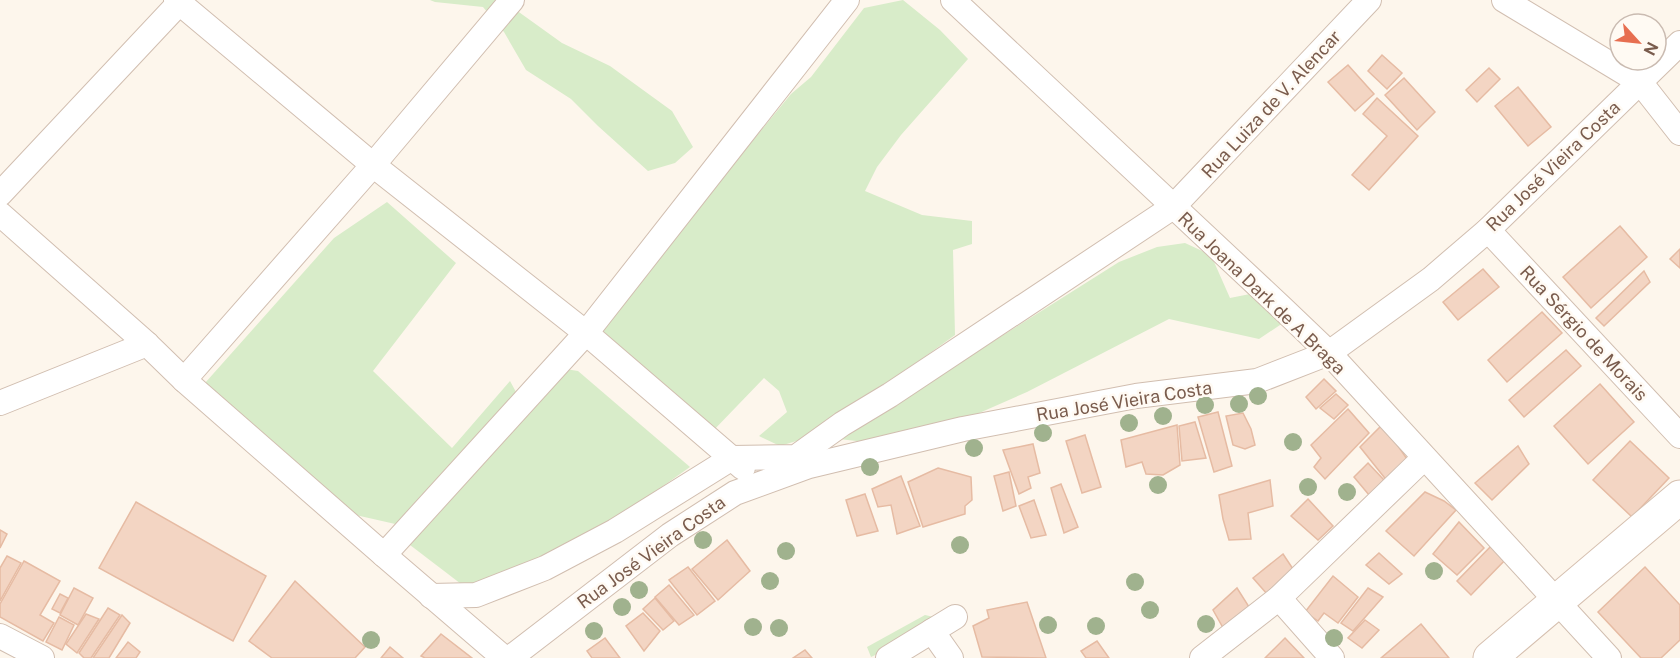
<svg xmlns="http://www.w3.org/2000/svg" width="1680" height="658" font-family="'Public Sans',sans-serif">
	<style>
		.green { fill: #d8ecc9 }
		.building { fill: #f3d5c3; stroke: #e6bba3; stroke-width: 1.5 }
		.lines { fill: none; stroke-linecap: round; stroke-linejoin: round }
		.street-casing { stroke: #d1beb0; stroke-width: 26 }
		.secondary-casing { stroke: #d6c0b0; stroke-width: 35 }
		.street { stroke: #fff; stroke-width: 24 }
		.secondary { stroke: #fff; stroke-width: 33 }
		.tree { fill: #a0b28e }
		.labels { text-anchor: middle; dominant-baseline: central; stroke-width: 5; stroke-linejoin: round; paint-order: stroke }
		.street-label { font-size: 18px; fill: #7a5c4d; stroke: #fffaf3 }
	</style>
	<rect width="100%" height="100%" fill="#fdf6ec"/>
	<!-- green -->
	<g class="green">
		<path d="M430 0H502L562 43 610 66 672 111 693 147 675 163 648 171 598 126 571 99 526 70 504 32 483 7 435 2Z"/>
		<path d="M903 0 940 30 968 59 901 135 877 167 865 191 922 215 972 221V244L953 250 955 335 816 435 780 446 759 436 787 412 779 391 764 378 710 434 594 334 791 94 811 77 864 8Z"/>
		<path d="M387 202 456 263 373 371 452 448 510 381 516 392 404 526 338 511 205 383 334 238Z"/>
		<path d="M1185 243 1211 255 1230 298 1255 293 1283 323 1259 339 1169 319 1027 392 952 425 874 443 839 439 1119 262 1157 247Z"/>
		<path d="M559 368 578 371 690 467 574 549 465 587 410 545Z"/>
		<path d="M925 615 938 618 926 631 871 657 867 647Z"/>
	</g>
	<!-- building -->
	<g class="building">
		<path d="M1382 55 1402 73 1387 89 1368 71Z"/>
		<path d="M1348 65 1374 94 1355 111 1328 82Z"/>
		<path d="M1489 68 1500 79 1477 102 1466 90Z"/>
		<path d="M1404 78 1435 112 1417 130 1385 95Z"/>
		<path d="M1518 87 1551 127 1528 146 1495 106Z"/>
		<path d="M1377 98 1418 136 1369 190 1352 175 1387 136 1363 114Z"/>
		<path d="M1620 226 1647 257 1591 308 1563 277Z"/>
		<path d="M1680 249V268L1670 259Z"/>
		<path d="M1483 269 1499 287 1458 320 1443 302Z"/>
		<path d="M1644 271 1650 282 1604 326 1596 318Z"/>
		<path d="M1542 312 1562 333 1507 382 1488 360Z"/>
		<path d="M1566 350 1581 366 1524 417 1509 400Z"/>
		<path d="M1324 379 1336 391 1316 409 1306 397Z"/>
		<path d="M1600 384 1634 422 1588 464 1554 426Z"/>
		<path d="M1336 394 1348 405 1334 419 1320 408Z"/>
		<path d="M1348 409 1369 433 1325 479 1314 467 1321 458 1311 445Z"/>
		<path d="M1218 412 1232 466 1214 472 1198 417Z"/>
		<path d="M1243 413 1251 429 1255 445 1245 449 1233 445 1226 416Z"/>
		<path d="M1195 422 1206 458 1182 461 1179 426Z"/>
		<path d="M1383 424 1407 459 1388 482 1360 447Z"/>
		<path d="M1177 425 1180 465 1163 475 1146 474 1142 462 1126 467 1121 440Z"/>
		<path d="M1085 435 1101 487 1082 493 1066 441Z"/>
		<path d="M1630 441 1669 478 1632 517 1593 480Z"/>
		<path d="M1033 444 1040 473 1028 477 1031 488 1019 494 1003 450Z"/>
		<path d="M1518 446 1529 464 1492 500 1475 483Z"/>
		<path d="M1368 463 1384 480 1369 495 1354 477Z"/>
		<path d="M938 468 971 477 972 500 965 506V514L923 527 908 482Z"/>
		<path d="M1009 472 1016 506 1003 511 994 476Z"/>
		<path d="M901 476 920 526 897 534 891 505 878 507 872 489Z"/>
		<path d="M1270 480 1273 506 1248 513 1251 539 1229 540 1223 519 1219 495Z"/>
		<path d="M1061 484 1078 527 1064 533 1051 488Z"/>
		<path d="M1425 492 1444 501 1456 510 1414 556 1386 531Z"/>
		<path d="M865 494 878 531 857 536 846 500Z"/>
		<path d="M1308 499 1333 526 1318 540 1291 516Z"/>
		<path d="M1034 500 1046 535 1031 538 1019 506Z"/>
		<path d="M136 502 266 576 233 641 99 568Z"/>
		<path d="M1459 522 1484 548 1457 575 1433 554Z"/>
		<path d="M0 530 7 534 0 548Z"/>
		<path d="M727 540 750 571 718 600 692 569Z"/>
		<path d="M1493 544 1508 557 1471 595 1457 581Z"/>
		<path d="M1379 553 1402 574 1389 584 1366 565Z"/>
		<path d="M1283 554 1293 569 1267 594 1253 578Z"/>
		<path d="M7 556 21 563 0 601V568Z"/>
		<path d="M24 561 60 581 40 615 54 623 43 641 0 617V604Z"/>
		<path d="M688 567 715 601 697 615 669 580Z"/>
		<path d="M1645 567 1680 605V640L1661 658H1641L1598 612Z"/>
		<path d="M1333 576 1358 597 1338 623 1324 613 1318 621 1305 612Z"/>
		<path d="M295 581 365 647 355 658H272L249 641Z"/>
		<path d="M669 585 694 615 679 625 655 597Z"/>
		<path d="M74 588 93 598 78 625 60 615Z"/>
		<path d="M1237 588 1251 610 1226 633 1213 610Z"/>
		<path d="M1368 588 1383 597 1353 631 1341 623Z"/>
		<path d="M60 594 68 598 60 613 52 609Z"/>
		<path d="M655 598 674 621 663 630 643 609Z"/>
		<path d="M1027 602 1046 658 982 657 973 626 989 618 987 610Z"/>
		<path d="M108 608 120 615 91 658H84L79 653Z"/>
		<path d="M643 613 660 631 644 651 626 626Z"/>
		<path d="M86 614 99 619 77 653 66 644Z"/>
		<path d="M122 615 130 623 109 658H93Z"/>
		<path d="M59 617 74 625 62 650 46 642Z"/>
		<path d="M1365 620 1379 630 1362 648 1348 638Z"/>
		<path d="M1421 624 1449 658H1381Z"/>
		<path d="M441 634 472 658H425L421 656Z"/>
		<path d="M605 638 620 658H592L587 651Z"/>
		<path d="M1285 638 1304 658H1265Z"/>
		<path d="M1097 641 1109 658H1086L1081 651Z"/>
		<path d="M128 642 140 652 136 658H116Z"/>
		<path d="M390 647 403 658H381Z"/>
		<path d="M805 650 812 658H793Z"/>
	</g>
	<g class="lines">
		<!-- street casing -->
		<g class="street-casing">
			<g id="street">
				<path d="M176 0 373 165 586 333 743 468"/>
				<path d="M953 0 1282 308 1329 353 1609 658"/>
				<path d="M1504 0 1640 82 1680 133"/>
				<path d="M0 194 182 0"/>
				<path d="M0 214 147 344 184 380 384 555 504 658"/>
				<path d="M1488 230 1680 436"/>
				<path d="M184 380 373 165 512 0"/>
				<path d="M0 403 147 344"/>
				<path d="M384 555 586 333 847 0"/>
				<path d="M431 596 476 595 545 568 615 531 732 458 796 457 842 424 890 395 1173 207 1369 0"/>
				<path d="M1279 598 1332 658"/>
				<path d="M932 631 951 658"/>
				<path d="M0 636 42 658"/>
				<path d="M510 658 670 535 735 493 809 466 963 429 1136 396 1257 381 1329 353 1431 279 1488 230 1680 43"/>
				<path d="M888 658 955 617"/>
				<path d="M1202 658 1279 598 1424 458"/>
			</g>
		</g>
		<!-- secondary casing -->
		<g class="secondary-casing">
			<path id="secondary" d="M1490 658 1680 497"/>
		</g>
		<!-- street -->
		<use href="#street" class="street"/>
		<!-- secondary -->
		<use href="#secondary" class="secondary"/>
	</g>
	<!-- trees -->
	<g class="tree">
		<circle cx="1258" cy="396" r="9"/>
		<circle cx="1239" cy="404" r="9"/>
		<circle cx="1205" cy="405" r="9"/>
		<circle cx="1163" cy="416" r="9"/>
		<circle cx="1129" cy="423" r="9"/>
		<circle cx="1043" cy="433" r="9"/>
		<circle cx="1293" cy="442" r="9"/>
		<circle cx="974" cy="448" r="9"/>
		<circle cx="870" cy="467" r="9"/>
		<circle cx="1158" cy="485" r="9"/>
		<circle cx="1308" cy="487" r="9"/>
		<circle cx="1347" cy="492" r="9"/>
		<circle cx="703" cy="540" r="9"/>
		<circle cx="960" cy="545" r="9"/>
		<circle cx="786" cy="551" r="9"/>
		<circle cx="1434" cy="571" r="9"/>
		<circle cx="770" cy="581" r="9"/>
		<circle cx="1135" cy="582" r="9"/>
		<circle cx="639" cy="590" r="9"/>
		<circle cx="622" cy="607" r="9"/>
		<circle cx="1150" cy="610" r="9"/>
		<circle cx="1206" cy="624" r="9"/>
		<circle cx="1048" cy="625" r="9"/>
		<circle cx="1096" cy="626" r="9"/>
		<circle cx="753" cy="627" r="9"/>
		<circle cx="779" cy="628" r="9"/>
		<circle cx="594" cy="631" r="9"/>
		<circle cx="1334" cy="638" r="9"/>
		<circle cx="371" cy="640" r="9"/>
	</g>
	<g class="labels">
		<!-- street labels -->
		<g class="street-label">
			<text transform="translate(1271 104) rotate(-47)">Rua Luiza de V. Alencar</text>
			<text transform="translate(1553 166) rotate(-44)">Rua José Vieira Costa</text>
			<text transform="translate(1262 293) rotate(44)">Rua Joana Dark de A Braga</text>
			<text transform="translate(1584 333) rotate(47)">Rua Sérgio de Morais</text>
			<text transform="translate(1124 401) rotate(-9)">Rua José Vieira Costa</text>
			<text transform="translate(651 552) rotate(-36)">Rua José Vieira Costa</text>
		</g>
	</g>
	<!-- north arrow -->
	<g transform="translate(1638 42) rotate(117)"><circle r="28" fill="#fffaf3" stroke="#cabbb1" stroke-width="1.5"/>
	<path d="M0-4.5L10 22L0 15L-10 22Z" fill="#e76f51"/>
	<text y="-9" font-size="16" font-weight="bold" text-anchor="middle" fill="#7a5c4d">N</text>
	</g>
</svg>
